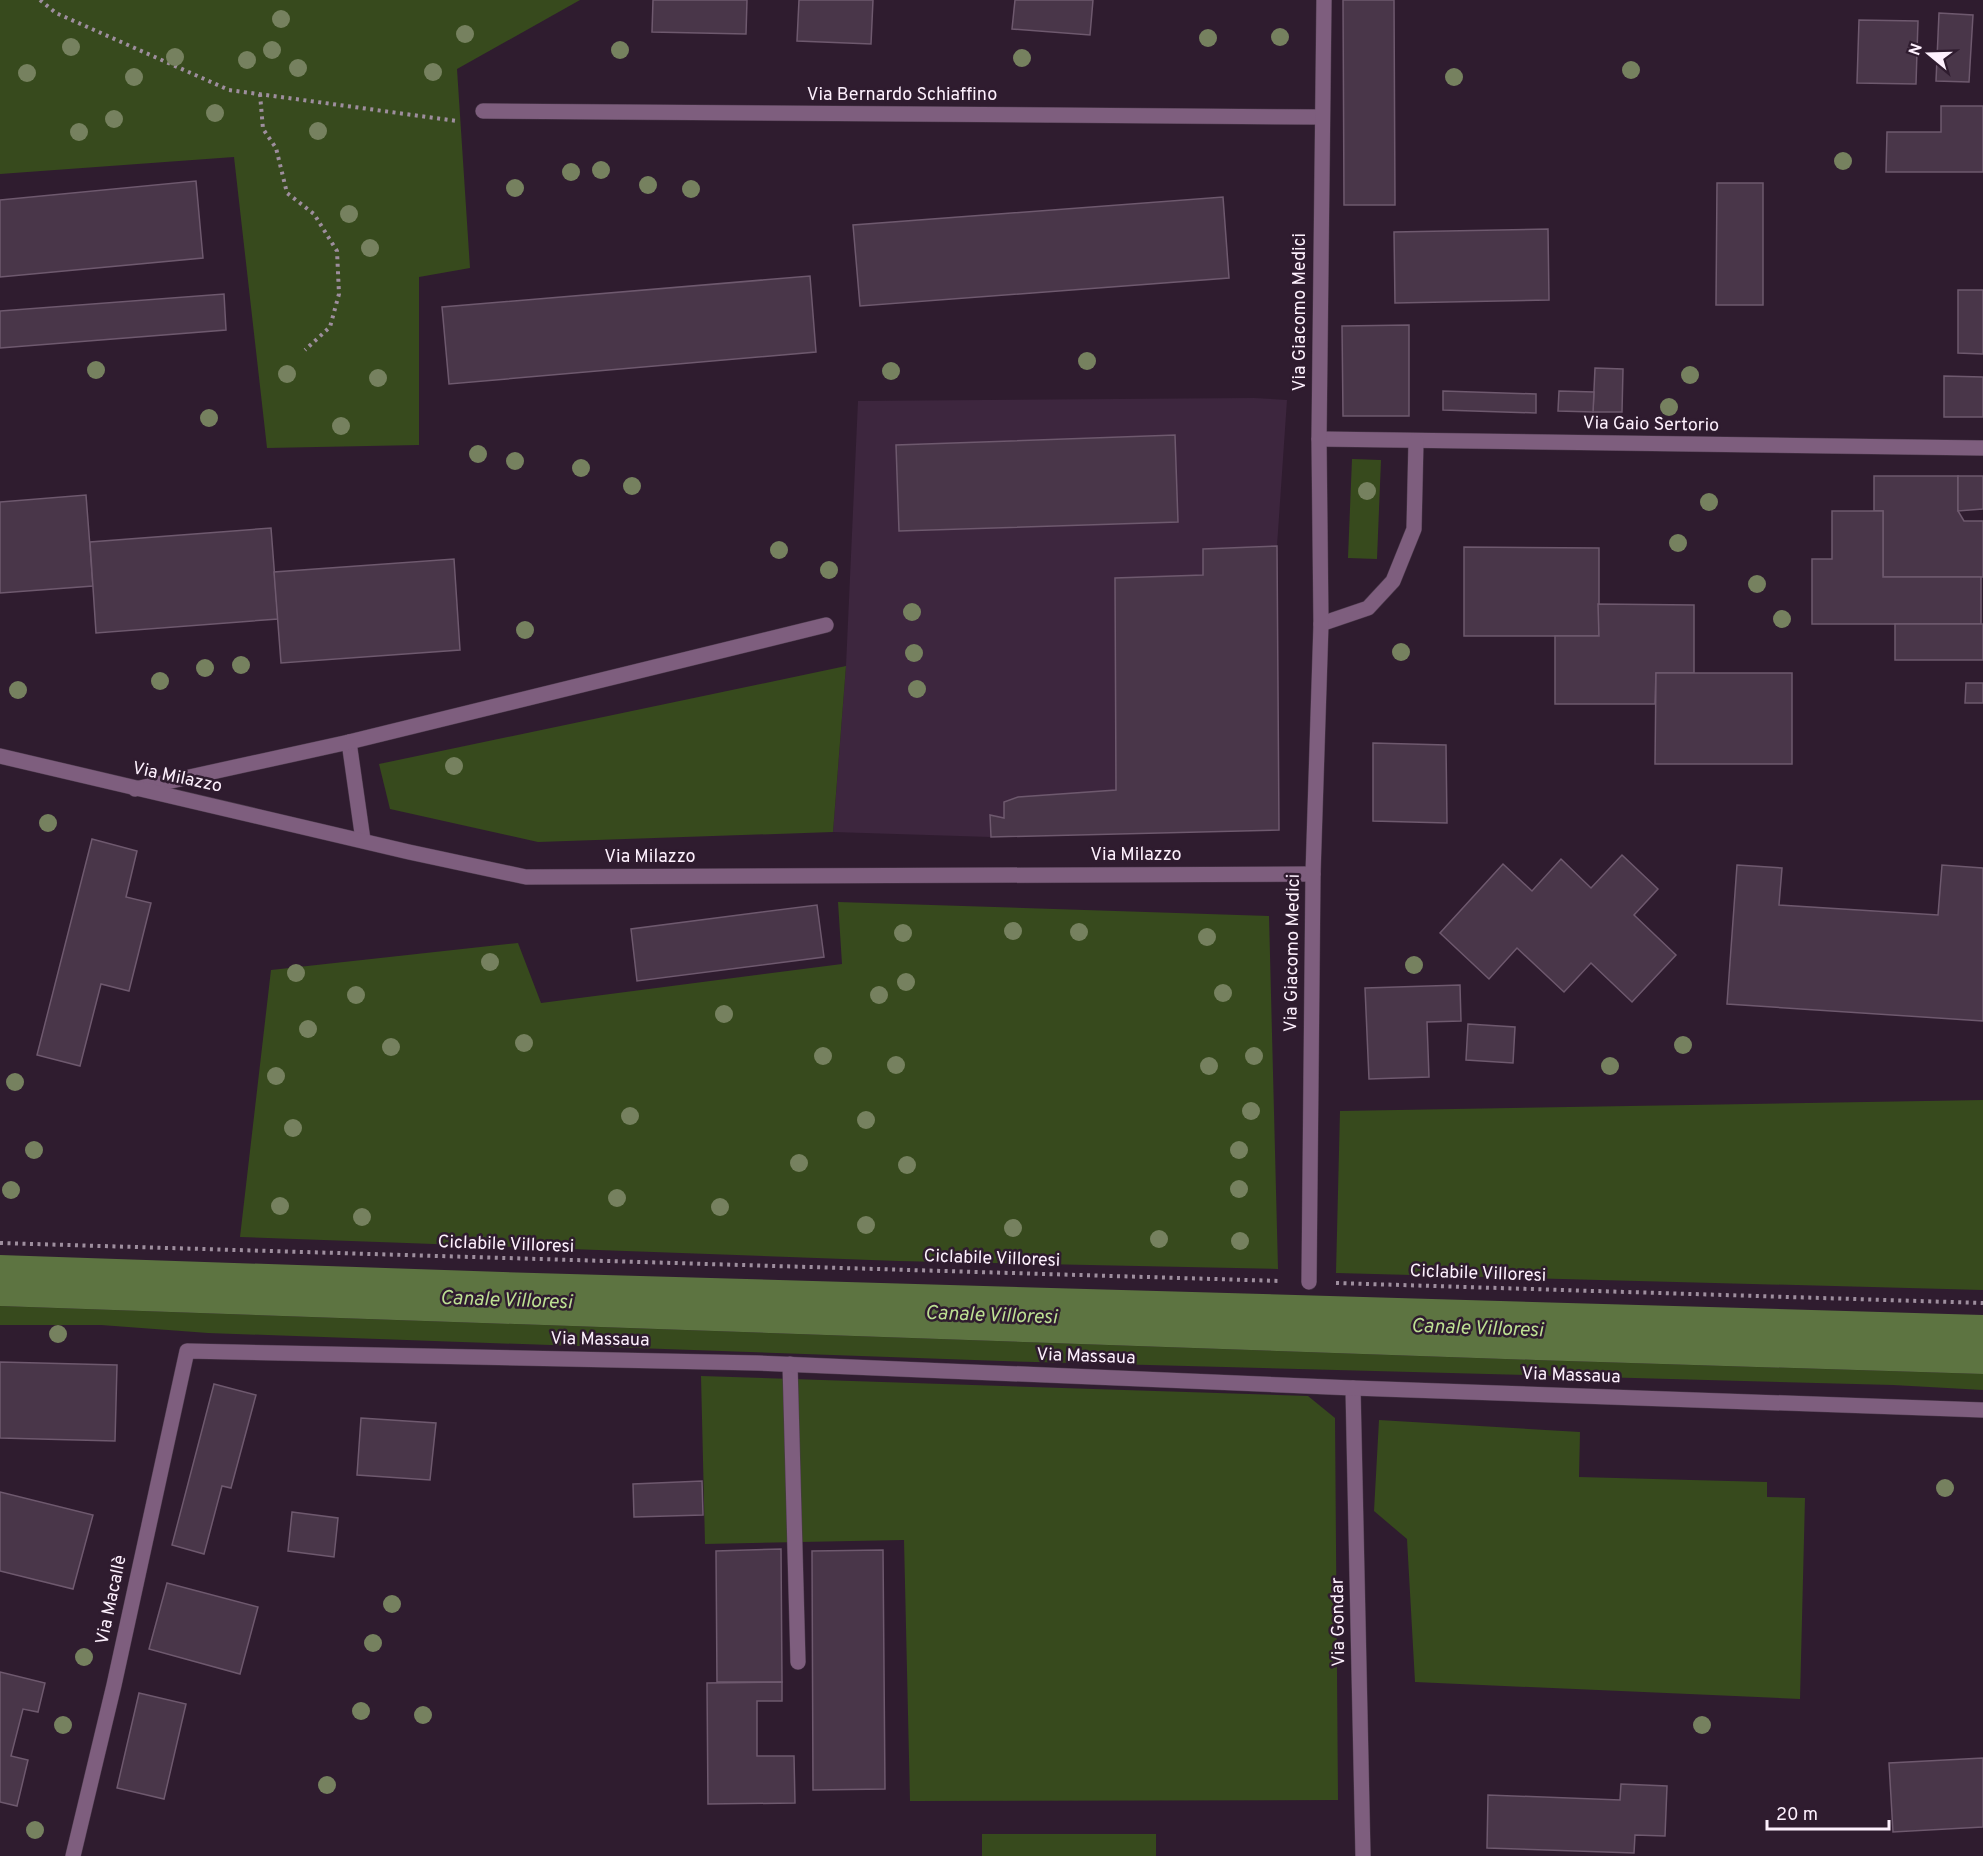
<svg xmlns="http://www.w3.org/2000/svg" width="1983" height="1856" font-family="Overpass,sans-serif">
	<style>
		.built { fill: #3d263e }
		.green { fill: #374a1d }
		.water { fill: #5d7441 }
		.building { fill: #493649; stroke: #6e596e; stroke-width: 1.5 }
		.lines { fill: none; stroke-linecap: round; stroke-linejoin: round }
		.lane-casing { stroke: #4c3a4c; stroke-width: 16 }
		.street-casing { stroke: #4c3a4c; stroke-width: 16 }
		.path { stroke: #9e8e9e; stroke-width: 4; stroke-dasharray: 3 4.5; stroke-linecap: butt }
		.lane { stroke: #7e5e7e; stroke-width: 15 }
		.street { stroke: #7e5e7e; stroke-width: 15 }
		.tree { fill: #76815f }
		.labels { text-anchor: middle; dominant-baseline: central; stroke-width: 5; stroke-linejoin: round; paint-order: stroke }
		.street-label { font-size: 18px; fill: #fdf0fd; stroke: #2f1c2f }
		.water-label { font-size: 20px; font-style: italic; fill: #bcdf92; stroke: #2f1c2f }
	</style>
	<rect width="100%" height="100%" fill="#2f1c2f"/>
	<!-- built -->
	<path class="built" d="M1254 398 1287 400 1277 546 1279 830 991 837 833 832 846 666 858 401Z"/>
	<!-- green -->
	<g class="green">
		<path d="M0 0H580L457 69 470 268 419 277V445L267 448 234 157 0 174Z"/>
		<path d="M1352 459 1381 460 1377 559 1348 558Z"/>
		<path d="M846 666 833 832 538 842 390 809 379 764Z"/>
		<path d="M838 902 1269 916 1278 1269 898 1261 240 1237 271 970 518 943 541 1003 842 964Z"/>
		<path d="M1983 1100V1290L1336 1273 1340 1111Z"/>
		<path d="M0 1306 1536 1360 1983 1374V1390L1893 1385 1002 1361 208 1333 101 1325H0Z"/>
		<path d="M701 1376 1308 1396 1335 1418 1338 1800 910 1801 904 1540 705 1544Z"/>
		<path d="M1379 1420 1580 1432 1579 1477 1767 1482V1497L1805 1498 1800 1699 1415 1682 1407 1539 1374 1511Z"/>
		<rect x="982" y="1834" width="174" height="22"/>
	</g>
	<!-- water -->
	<path class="water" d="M0 1255 503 1272 1983 1315V1374L1536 1360 0 1306Z"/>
	<!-- building -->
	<g class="building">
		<path d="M653 0H747L746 34 652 32Z"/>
		<path d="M799 0H873L871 44 797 41Z"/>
		<path d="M1015 0H1093L1090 35 1012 29Z"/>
		<path d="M1343 0H1394L1395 205H1344Z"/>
		<path d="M1939 13 1973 15 1969 82 1936 81Z"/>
		<path d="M1859 20 1918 21 1916 84 1857 83Z"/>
		<path d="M1941 106H1983V172H1886L1887 132H1941Z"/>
		<path d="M196 181 203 258 0 277V200Z"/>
		<path d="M1717 183H1763V305H1716Z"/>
		<path d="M1223 197 1229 278 860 306 853 225Z"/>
		<path d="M1548 229 1549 300 1395 303 1394 232Z"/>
		<path d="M810 276 816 352 449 384 442 307Z"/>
		<path d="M1958 290H1983V354L1958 353Z"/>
		<path d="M224 294 226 330 0 348V311Z"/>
		<path d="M1409 325V416H1343L1342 326Z"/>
		<path d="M1595 368 1623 369 1622 412H1593Z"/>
		<path d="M1944 376 1983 377V417H1944Z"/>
		<path d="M1443 391 1536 394V413L1443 410Z"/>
		<path d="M1559 391 1594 392 1593 412 1558 411Z"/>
		<path d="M1175 435 1178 522 899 531 896 445Z"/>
		<path d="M1874 476H1958V511L1964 521H1983V577H1883V511H1874Z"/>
		<path d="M1958 476H1983V509L1958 511Z"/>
		<path d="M86 495 93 586 0 593V502Z"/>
		<path d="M1832 511H1883V577H1981V624H1812V559H1832Z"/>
		<path d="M271 528 278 619 96 633 90 542Z"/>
		<path d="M1277 546 1279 830 991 837 990 815 1004 818V802L1018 797 1116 790 1115 578 1203 575V549Z"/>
		<path d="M1464 547 1599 548V636H1464Z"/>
		<path d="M454 559 460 650 281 663 274 572Z"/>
		<path d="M1598 604 1694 605V673H1656L1655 704H1555V636H1599Z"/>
		<rect x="1895" y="624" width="88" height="36"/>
		<path d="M1656 673H1792V764H1655Z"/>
		<path d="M1966 683H1983V703H1965Z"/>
		<path d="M1373 743 1446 745 1447 823 1373 821Z"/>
		<path d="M92 839 137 851 126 897 151 903 129 991 101 984 80 1066 37 1055Z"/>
		<path d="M1622 855 1658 889 1634 915 1676 955 1632 1002 1591 963 1564 992 1517 948 1489 979 1440 933 1503 864 1532 891 1561 859 1591 888Z"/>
		<path d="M1737 865 1782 868 1779 905 1938 915 1942 865 1983 868V1021L1727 1004Z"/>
		<path d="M817 905 824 957 637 981 631 929Z"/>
		<path d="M1460 985 1461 1021 1427 1022 1429 1077 1369 1079 1365 988Z"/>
		<path d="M1468 1024 1515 1027 1513 1063 1466 1060Z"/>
		<path d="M0 1362 117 1365 115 1441 0 1438Z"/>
		<path d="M214 1384 256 1395 231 1488 222 1486 204 1554 172 1545Z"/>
		<path d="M361 1418 436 1423 430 1480 357 1475Z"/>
		<path d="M702 1481 703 1515 634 1517 633 1484Z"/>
		<path d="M0 1492 93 1515 73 1589 0 1571Z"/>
		<path d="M292 1512 338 1518 334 1557 288 1551Z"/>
		<path d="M781 1549 782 1682H717L716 1551Z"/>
		<path d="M883 1550 885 1789 813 1790 812 1551Z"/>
		<path d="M167 1583 258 1607 240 1674 149 1649Z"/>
		<path d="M0 1672 45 1683 38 1712 23 1709 11 1756 28 1760 17 1806 0 1802Z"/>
		<path d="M782 1682V1701H757V1756H794L795 1803 708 1804 707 1683Z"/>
		<path d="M139 1693 186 1704 164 1799 117 1788Z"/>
		<path d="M1983 1758V1827L1893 1832 1889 1763Z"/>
		<path d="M1621 1784 1667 1786 1665 1836 1635 1835 1634 1853 1487 1848 1488 1795 1620 1800Z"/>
	</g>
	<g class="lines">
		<!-- lane casing -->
		<g class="lane-casing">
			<g id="lane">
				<path d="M349 742 363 840"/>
				<path d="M135 789 349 742 826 625"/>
				<path d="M790 1364 798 1662"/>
			</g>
		</g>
		<!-- street casing -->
		<g class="street-casing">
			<g id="street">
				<path d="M483 111 1321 117"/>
				<path d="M1319 439 1983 448"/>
				<path d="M1321 624 1368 608 1393 581 1414 529 1416 441"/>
				<path d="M0 756 409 852 526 877 1313 874"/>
				<path d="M1309 1282 1313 874 1321 624 1319 439 1324 0"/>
				<path d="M1353 1388 1363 1856"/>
				<path d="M73 1856 114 1685 187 1351 757 1363 1353 1388 1983 1410"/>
			</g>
		</g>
		<!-- path -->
		<g class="path">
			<path d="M40 0 56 13 229 90 457 121"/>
			<path d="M260 94 263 129 276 148 287 193 314 214 337 251 339 294 330 327 305 350"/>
			<path d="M0 1243 1281 1281"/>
			<path d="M1336 1283 1983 1303"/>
		</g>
		<!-- lane -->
		<use href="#lane" class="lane"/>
		<!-- street -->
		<use href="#street" class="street"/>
	</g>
	<!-- trees -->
	<g class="tree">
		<circle cx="281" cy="19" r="9"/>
		<circle cx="465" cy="34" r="9"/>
		<circle cx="1280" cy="37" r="9"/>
		<circle cx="1208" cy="38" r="9"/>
		<circle cx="71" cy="47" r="9"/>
		<circle cx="272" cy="50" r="9"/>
		<circle cx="620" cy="50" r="9"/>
		<circle cx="175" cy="57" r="9"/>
		<circle cx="1022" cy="58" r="9"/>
		<circle cx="247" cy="60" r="9"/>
		<circle cx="298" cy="68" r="9"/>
		<circle cx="1631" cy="70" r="9"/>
		<circle cx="433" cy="72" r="9"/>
		<circle cx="27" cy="73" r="9"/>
		<circle cx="134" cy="77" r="9"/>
		<circle cx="1454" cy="77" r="9"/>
		<circle cx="215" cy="113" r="9"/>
		<circle cx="114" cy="119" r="9"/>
		<circle cx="318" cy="131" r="9"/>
		<circle cx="79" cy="132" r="9"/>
		<circle cx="1843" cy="161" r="9"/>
		<circle cx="601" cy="170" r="9"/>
		<circle cx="571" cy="172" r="9"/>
		<circle cx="648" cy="185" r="9"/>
		<circle cx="515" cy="188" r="9"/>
		<circle cx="691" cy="189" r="9"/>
		<circle cx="349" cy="214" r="9"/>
		<circle cx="370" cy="248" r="9"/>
		<circle cx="1087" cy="361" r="9"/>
		<circle cx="96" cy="370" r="9"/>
		<circle cx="891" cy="371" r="9"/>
		<circle cx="287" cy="374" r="9"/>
		<circle cx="1690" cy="375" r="9"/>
		<circle cx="378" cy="378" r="9"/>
		<circle cx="1669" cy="407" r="9"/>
		<circle cx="209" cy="418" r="9"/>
		<circle cx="341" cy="426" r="9"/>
		<circle cx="478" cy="454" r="9"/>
		<circle cx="515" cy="461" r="9"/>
		<circle cx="581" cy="468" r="9"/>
		<circle cx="632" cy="486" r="9"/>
		<circle cx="1367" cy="491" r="9"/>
		<circle cx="1709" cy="502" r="9"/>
		<circle cx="1678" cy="543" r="9"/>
		<circle cx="779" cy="550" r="9"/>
		<circle cx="829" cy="570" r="9"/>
		<circle cx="1757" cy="584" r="9"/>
		<circle cx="912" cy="612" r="9"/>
		<circle cx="1782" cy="619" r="9"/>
		<circle cx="525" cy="630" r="9"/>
		<circle cx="1401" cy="652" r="9"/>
		<circle cx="914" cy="653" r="9"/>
		<circle cx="241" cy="665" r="9"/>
		<circle cx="205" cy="668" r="9"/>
		<circle cx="160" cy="681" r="9"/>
		<circle cx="917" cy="689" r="9"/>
		<circle cx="18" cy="690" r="9"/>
		<circle cx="454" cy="766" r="9"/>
		<circle cx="48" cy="823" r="9"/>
		<circle cx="1013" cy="931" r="9"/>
		<circle cx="1079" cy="932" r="9"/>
		<circle cx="903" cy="933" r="9"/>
		<circle cx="1207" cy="937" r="9"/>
		<circle cx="490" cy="962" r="9"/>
		<circle cx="1414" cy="965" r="9"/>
		<circle cx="296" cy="973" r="9"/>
		<circle cx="906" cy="982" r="9"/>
		<circle cx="1223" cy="993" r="9"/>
		<circle cx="356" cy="995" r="9"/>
		<circle cx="879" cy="995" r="9"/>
		<circle cx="724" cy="1014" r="9"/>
		<circle cx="308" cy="1029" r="9"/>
		<circle cx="524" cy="1043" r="9"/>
		<circle cx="1683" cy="1045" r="9"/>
		<circle cx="391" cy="1047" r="9"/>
		<circle cx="823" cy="1056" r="9"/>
		<circle cx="1254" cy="1056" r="9"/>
		<circle cx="896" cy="1065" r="9"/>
		<circle cx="1209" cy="1066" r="9"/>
		<circle cx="1610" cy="1066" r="9"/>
		<circle cx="276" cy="1076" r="9"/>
		<circle cx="15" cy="1082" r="9"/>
		<circle cx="1251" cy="1111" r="9"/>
		<circle cx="630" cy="1116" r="9"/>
		<circle cx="866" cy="1120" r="9"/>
		<circle cx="293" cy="1128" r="9"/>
		<circle cx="34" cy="1150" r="9"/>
		<circle cx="1239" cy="1150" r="9"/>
		<circle cx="799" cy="1163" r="9"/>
		<circle cx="907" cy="1165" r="9"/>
		<circle cx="1239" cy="1189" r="9"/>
		<circle cx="11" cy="1190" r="9"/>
		<circle cx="617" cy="1198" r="9"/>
		<circle cx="280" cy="1206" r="9"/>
		<circle cx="720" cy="1207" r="9"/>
		<circle cx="362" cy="1217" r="9"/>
		<circle cx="866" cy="1225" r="9"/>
		<circle cx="1013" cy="1228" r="9"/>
		<circle cx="1159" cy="1239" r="9"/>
		<circle cx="1240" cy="1241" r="9"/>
		<circle cx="58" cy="1334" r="9"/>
		<circle cx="1945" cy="1488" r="9"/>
		<circle cx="392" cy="1604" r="9"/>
		<circle cx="373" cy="1643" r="9"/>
		<circle cx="84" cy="1657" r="9"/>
		<circle cx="361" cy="1711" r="9"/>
		<circle cx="423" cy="1715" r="9"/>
		<circle cx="63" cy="1725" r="9"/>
		<circle cx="1702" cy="1725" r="9"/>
		<circle cx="327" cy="1785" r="9"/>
		<circle cx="35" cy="1830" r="9"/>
	</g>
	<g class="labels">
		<!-- street labels -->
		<g class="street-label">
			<text x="902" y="95">Via Bernardo Schiaffino</text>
			<text transform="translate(1300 312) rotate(-90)">Via Giacomo Medici</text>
			<text transform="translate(1651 425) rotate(1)">Via Gaio Sertorio</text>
			<text transform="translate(177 778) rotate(12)">Via Milazzo</text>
			<text x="1136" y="855">Via Milazzo</text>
			<text x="650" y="857">Via Milazzo</text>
			<text transform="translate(1293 953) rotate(-89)">Via Giacomo Medici</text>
			<text transform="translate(506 1245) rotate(2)">Ciclabile Villoresi</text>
			<text transform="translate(992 1259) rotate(2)">Ciclabile Villoresi</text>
			<text transform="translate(1478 1274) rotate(2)">Ciclabile Villoresi</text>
			<text transform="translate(600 1340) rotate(1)">Via Massaua</text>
			<text transform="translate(1086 1357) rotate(2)">Via Massaua</text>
			<text transform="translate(1571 1376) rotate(2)">Via Massaua</text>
			<text transform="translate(112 1600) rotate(-78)">Via Macallè</text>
			<text transform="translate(1339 1622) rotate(-91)">Via Gondar</text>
		</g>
		<!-- water labels -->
		<g class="water-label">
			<text transform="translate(506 1301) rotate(2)">Canale Villoresi</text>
			<text transform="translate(991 1316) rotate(2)">Canale Villoresi</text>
			<text transform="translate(1477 1329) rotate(2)">Canale Villoresi</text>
		</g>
	</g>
	<!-- north arrow -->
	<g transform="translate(1929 54) rotate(289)" stroke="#2f1c2f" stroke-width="4.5" paint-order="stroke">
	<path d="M0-4.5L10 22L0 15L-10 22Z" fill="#fdf0fd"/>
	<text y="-9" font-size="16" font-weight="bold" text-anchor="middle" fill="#fdf0fd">N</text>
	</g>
	<!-- scale -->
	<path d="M1767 1820v9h122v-9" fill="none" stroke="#fdf0fd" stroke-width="3"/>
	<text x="1776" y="1820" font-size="18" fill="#fdf0fd" stroke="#2f1c2f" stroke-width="4.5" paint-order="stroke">20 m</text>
</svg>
